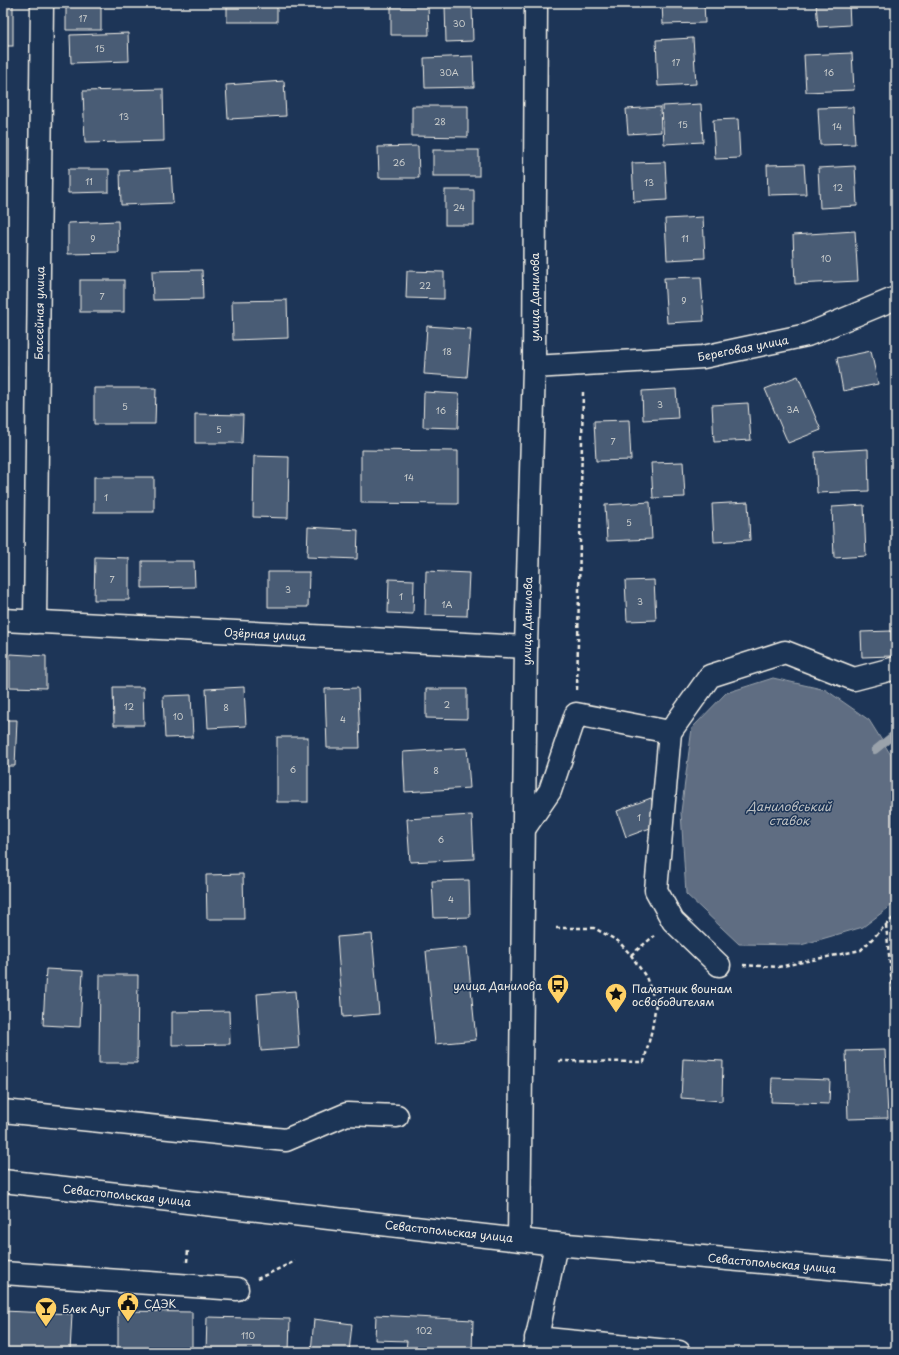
<svg xmlns="http://www.w3.org/2000/svg" width="899" height="1355" font-family="'Playpen Sans',sans-serif">
	<style>
		.water { fill: #5e6d82; stroke: #9aa2ab }
		.lines { fill: none; stroke-linecap: round; stroke-linejoin: round }
		.stream { stroke: #9aa2ab; stroke-width: 8 }
		.building { fill: #485b74; stroke: #f4f1e8 }
		.minor-casing { stroke: #f4f1e8; stroke-width: 25 }
		.major-casing { stroke: #f4f1e8; stroke-width: 25 }
		.path { stroke: #f4f1e8; stroke-width: 2.5; stroke-dasharray: 4 3; stroke-linecap: butt }
		.minor { stroke: #1d3557; stroke-width: 22 }
		.major { stroke: #1d3557; stroke-width: 22 }
		.labels { text-anchor: middle; dominant-baseline: central; stroke-width: 3; stroke-linejoin: round; paint-order: stroke }
		.number-label { font-size: 9px; fill: #c9cccb }
		.street-label { font-size: 11px; fill: #f4f1e8; stroke: #1d3557 }
		.poi-label { font-size: 11px; fill: #f4f1e8; stroke: #1d3557; text-anchor: start }
		.water-label { font-size: 12px; font-style: italic; fill: #c0c3c4; stroke: #1d3557 }
	</style>
	<rect width="100%" height="100%" fill="#1d3557"/>
	<filter id="ink" filterUnits="userSpaceOnUse"><feTurbulence type="fractalNoise" baseFrequency=".025" numOctaves="2"/><feDisplacementMap in="SourceGraphic" scale="8" xChannelSelector="R" yChannelSelector="G"/><feConvolveMatrix kernelMatrix="1 2 1 2 8 2 1 2 1" color-interpolation-filters="sRGB"/></filter>
	<g filter="url(#ink)">
		<!-- water -->
		<path class="water" d="M773 678 826 690 869 720 896 763V902L863 927 801 945 739 944 686 894 681 812 692 728 726 693Z"/>
		<g class="lines">
			<!-- stream -->
			<path class="stream" d="M875 750 896 733"/>
		</g>
		<!-- building -->
		<g class="building">
			<rect x="3" y="3" width="10" height="43"/>
			<rect x="227" y="3" width="50" height="19"/>
			<path d="M662 3H704L705 23 663 24Z"/>
			<path d="M816 3H849L850 25 818 27Z"/>
			<path d="M101 5V30H66V6Z"/>
			<path d="M428 5 429 35H391V6Z"/>
			<path d="M445 5H472L473 41 446 42Z"/>
			<path d="M128 33 129 61 71 63 70 35Z"/>
			<path d="M693 38 696 84 658 86 656 40Z"/>
			<path d="M852 53 854 90 806 92 804 55Z"/>
			<path d="M473 56 474 87 425 88 424 58Z"/>
			<path d="M284 81 286 116 228 119 226 85Z"/>
			<path d="M163 89 164 141 85 143 83 91Z"/>
			<path d="M701 104 703 142 664 144 662 106Z"/>
			<path d="M412 106H468V137L412 136Z"/>
			<path d="M660 107 661 132 628 134 626 109Z"/>
			<path d="M853 107 855 144 820 145 818 108Z"/>
			<path d="M738 119 740 158 715 159 713 120Z"/>
			<path d="M3 139H9V178L3 179Z"/>
			<path d="M418 146 419 178H379L378 147Z"/>
			<rect x="433" y="150" width="46" height="26"/>
			<path d="M665 162 667 200 634 202 632 163Z"/>
			<path d="M804 164 806 194 768 195 767 165Z"/>
			<path d="M855 166 857 206 820 208 818 168Z"/>
			<path d="M171 168 173 203 121 205 120 171Z"/>
			<path d="M68 169H109V192L68 193Z"/>
			<rect x="445" y="190" width="29" height="35"/>
			<path d="M3 217H5L4 247H3Z"/>
			<path d="M703 217 705 258 667 260 665 219Z"/>
			<path d="M118 221 119 253 68 254V223Z"/>
			<path d="M855 231 858 281 795 284 793 235Z"/>
			<path d="M202 270 203 299 153 300 152 271Z"/>
			<path d="M407 271 444 272V299L406 298Z"/>
			<path d="M701 277 704 321 667 323 664 278Z"/>
			<rect x="80" y="280" width="44" height="32"/>
			<path d="M287 300 288 338 233 340 232 301Z"/>
			<path d="M427 326 471 329 467 377 424 374Z"/>
			<path d="M871 351 878 384 843 391 837 358Z"/>
			<path d="M3 366H6V399L3 398Z"/>
			<path d="M798 376 821 430 788 443 765 389Z"/>
			<path d="M94 388H156L155 424H94Z"/>
			<path d="M676 389 678 418 643 420 642 391Z"/>
			<path d="M424 392 459 394 458 428 423 427Z"/>
			<path d="M748 403 751 440 714 442 712 405Z"/>
			<path d="M195 414 243 415 242 443H195Z"/>
			<path d="M629 420 631 460 596 461 594 421Z"/>
			<path d="M868 449 869 491 817 493 815 452Z"/>
			<path d="M361 450 458 451V504L361 503Z"/>
			<path d="M254 456 289 457 288 518 253 517Z"/>
			<path d="M683 462 685 497 653 498 651 463Z"/>
			<rect x="94" y="477" width="60" height="35"/>
			<path d="M650 502 652 539 607 541 605 505Z"/>
			<path d="M748 502 750 540 714 542 712 504Z"/>
			<path d="M864 505 866 556 834 558 832 507Z"/>
			<path d="M308 527 358 530 357 559 307 557Z"/>
			<path d="M95 557 129 558V600H94Z"/>
			<path d="M142 561H194L195 587 142 588Z"/>
			<path d="M426 571 469 573 467 616 425 615Z"/>
			<path d="M268 572H309L308 607H268Z"/>
			<path d="M389 579 414 580 413 614 388 613Z"/>
			<path d="M654 580 656 620 627 621 625 581Z"/>
			<path d="M891 631 892 656 862 657 861 632Z"/>
			<path d="M10 654 46 656V688L10 687Z"/>
			<path d="M113 687H143L144 725H114Z"/>
			<path d="M244 687 246 726 208 728 206 689Z"/>
			<path d="M358 688 360 748H327L325 689Z"/>
			<path d="M426 689H467V719L426 718Z"/>
			<path d="M191 695 193 737 165 738 163 696Z"/>
			<path d="M3 720H17L15 766H3Z"/>
			<rect x="277" y="737" width="31" height="65"/>
			<path d="M467 748 470 788 405 792 403 752Z"/>
			<path d="M651 798 661 824 626 837 617 811Z"/>
			<path d="M472 815 474 859 410 862 407 819Z"/>
			<path d="M243 874 244 919H207L206 875Z"/>
			<path d="M469 880 470 917 434 918 432 881Z"/>
			<path d="M372 934 379 1014 343 1017 337 937Z"/>
			<path d="M467 947 476 1040 435 1044 426 951Z"/>
			<path d="M46 969 83 971 80 1027 43 1025Z"/>
			<path d="M100 975H138L137 1063H99Z"/>
			<path d="M295 991 299 1048 261 1051 257 994Z"/>
			<path d="M229 1011 230 1044 172 1045V1012Z"/>
			<path d="M885 1050 888 1118 848 1119 846 1051Z"/>
			<path d="M683 1059 723 1061 722 1101 681 1098Z"/>
			<path d="M772 1078 830 1080 829 1104 771 1102Z"/>
			<path d="M3 1311 72 1314 70 1352H3Z"/>
			<path d="M118 1311 192 1312V1352H118Z"/>
			<path d="M376 1315 473 1320 472 1352 406 1349 407 1341 375 1340Z"/>
			<path d="M207 1317 290 1319 289 1352H206Z"/>
			<path d="M314 1319 352 1324 349 1352H311Z"/>
		</g>
		<g class="lines">
			<!-- minor casing -->
			<g class="minor-casing">
				<g id="minor">
					<path d="M534 367 703 357 807 335 896 298"/>
					<path d="M3 620 526 647"/>
					<path d="M35 622 42 3"/>
					<path d="M670 732 710 676 785 652 854 679 896 668"/>
					<path d="M524 829 550 791 576 714 670 732 656 890 673 921 719 965"/>
					<path d="M3 1111 286 1140 347 1114 397 1116"/>
					<path d="M3 1273 237 1289"/>
					<path d="M536 1338 679 1352"/>
					<path d="M534 1352 556 1244"/>
				</g>
			</g>
			<!-- major casing -->
			<g class="major-casing">
				<g id="major">
					<path d="M3 1181 556 1244 896 1274"/>
					<path d="M519 1239 526 647 534 367 536 3"/>
				</g>
			</g>
			<!-- path -->
			<g class="path">
				<path d="M577 690 583 392"/>
				<path d="M886 925 896 1024"/>
				<path d="M556 928H594L618 941 631 955 646 977 656 1003 652 1029 644 1062 559 1061"/>
				<path d="M631 955 654 936"/>
				<path d="M743 965 778 967 861 950 896 915"/>
				<path d="M187 1262 188 1250"/>
				<path d="M257 1279 295 1261"/>
			</g>
			<!-- minor -->
			<use href="#minor" class="minor"/>
			<!-- major -->
			<use href="#major" class="major"/>
		</g>
	</g>
	<!-- icons -->
	<defs>
		<g id="bus-pin" transform="scale(1.15)"><path d="M0 17L-7.5 6A9.5 9.5 0 1 1 7.5 6Z" fill="#ffd166" stroke="#1d3557"/><path d="M-5-6H5V4H4V6H2V4H-2V6H-4V4H-5ZM-3.5-4V0h7V-4ZM-3.5 1.2v1.5H-2V1.2ZM2 1.2v1.5H3.5V1.2Z" fill="#111"/></g>
		<g id="sight-pin" transform="scale(1.15)"><path d="M0 17L-7.5 6A9.5 9.5 0 1 1 7.5 6Z" fill="#ffd166" stroke="#1d3557"/><path d="M0-6L1.8-2.2L6-1.7L2.9 1.2L3.7 5.4L0 3.3L-3.7 5.4L-2.9 1.2L-6-1.7L-1.8-2.2Z" fill="#111"/></g>
		<g id="civic-pin" transform="scale(1.15)"><path d="M0 17L-7.5 6A9.5 9.5 0 1 1 7.5 6Z" fill="#ffd166" stroke="#1d3557"/><path d="M-.6-6.5H3V-4.5H.6V-3L4-1V1h2V6H-6V1h2V-1L-.6-3ZM-1.2 2.5V6h2.4V2.5Z" fill="#111"/></g>
		<g id="bar-pin" transform="scale(1.15)"><path d="M0 17L-7.5 6A9.5 9.5 0 1 1 7.5 6Z" fill="#ffd166" stroke="#1d3557"/><path d="M-6-5H6L.8 .8V4.5H3.5V6h-7V4.5H-.8V.8Z" fill="#111"/></g>
	</defs>
	<g fill-rule="evenodd">
		<use href="#bus-pin" x="558" y="985"/>
		<use href="#sight-pin" x="616" y="994"/>
		<use href="#civic-pin" x="128" y="1303"/>
		<use href="#bar-pin" x="46" y="1308"/>
	</g>
	<g class="labels">
		<!-- number labels -->
		<g class="number-label">
			<text x="83" y="18">17</text>
			<text x="459" y="23">30</text>
			<text x="100" y="48">15</text>
			<text x="676" y="62">17</text>
			<text x="449" y="72">30А</text>
			<text x="829" y="72">16</text>
			<text x="124" y="116">13</text>
			<text x="440" y="121">28</text>
			<text x="683" y="124">15</text>
			<text x="837" y="126">14</text>
			<text x="399" y="162">26</text>
			<text x="89" y="181">11</text>
			<text x="649" y="182">13</text>
			<text x="838" y="187">12</text>
			<text x="459" y="207">24</text>
			<text x="93" y="238">9</text>
			<text x="685" y="238">11</text>
			<text x="826" y="258">10</text>
			<text x="425" y="285">22</text>
			<text x="102" y="296">7</text>
			<text x="684" y="300">9</text>
			<text x="447" y="351">18</text>
			<text x="660" y="404">3</text>
			<text x="125" y="406">5</text>
			<text x="793" y="409">3А</text>
			<text x="441" y="410">16</text>
			<text x="219" y="429">5</text>
			<text x="613" y="441">7</text>
			<text x="409" y="477">14</text>
			<text x="106" y="497">1</text>
			<text x="629" y="522">5</text>
			<text x="112" y="579">7</text>
			<text x="288" y="589">3</text>
			<text x="401" y="596">1</text>
			<text x="640" y="601">3</text>
			<text x="447" y="604">1А</text>
			<text x="447" y="704">2</text>
			<text x="129" y="706">12</text>
			<text x="226" y="707">8</text>
			<text x="178" y="716">10</text>
			<text x="343" y="719">4</text>
			<text x="293" y="769">6</text>
			<text x="436" y="770">8</text>
			<text x="639" y="817">1</text>
			<text x="441" y="839">6</text>
			<text x="451" y="899">4</text>
			<text x="424" y="1330">102</text>
			<text x="248" y="1335">110</text>
		</g>
		<!-- street labels -->
		<g class="street-label">
			<text transform="translate(534 297) rotate(-90)">улица Данилова</text>
			<text transform="translate(39 313) rotate(-89)">Бассейная улица</text>
			<text transform="translate(743 348) rotate(-11)">Береговая улица</text>
			<text transform="translate(527 621) rotate(-89)">улица Данилова</text>
			<text transform="translate(265 634) rotate(3)">Озёрная улица</text>
			<text transform="translate(127 1195) rotate(6)">Севастопольская улица</text>
			<text transform="translate(449 1231) rotate(6)">Севастопольская улица</text>
			<text transform="translate(772 1263) rotate(5)">Севастопольская улица</text>
		</g>
		<!-- poi labels -->
		<g class="poi-label">
			<text x="542" y="985" text-anchor="end">улица Данилова</text>
			<text x="632" y="988">Памятник воинам<tspan x="632" dy="13">освободителям</tspan></text>
			<text x="144" y="1303">СДЭК</text>
			<text x="62" y="1308">Блек Аут</text>
		</g>
		<!-- water labels -->
		<g class="water-label">
			<text x="789" y="806">Даниловський<tspan x="789" dy="14">ставок</tspan></text>
		</g>
	</g>
	<!-- margin -->
	<rect width="899" height="1355" fill="none" stroke="#1d3557" stroke-width="16"/>
	<rect x="8" y="8" width="883" height="1339" fill="none" stroke="#f4f1e8" stroke-width="1.5" filter="url(#ink)"/>
</svg>
